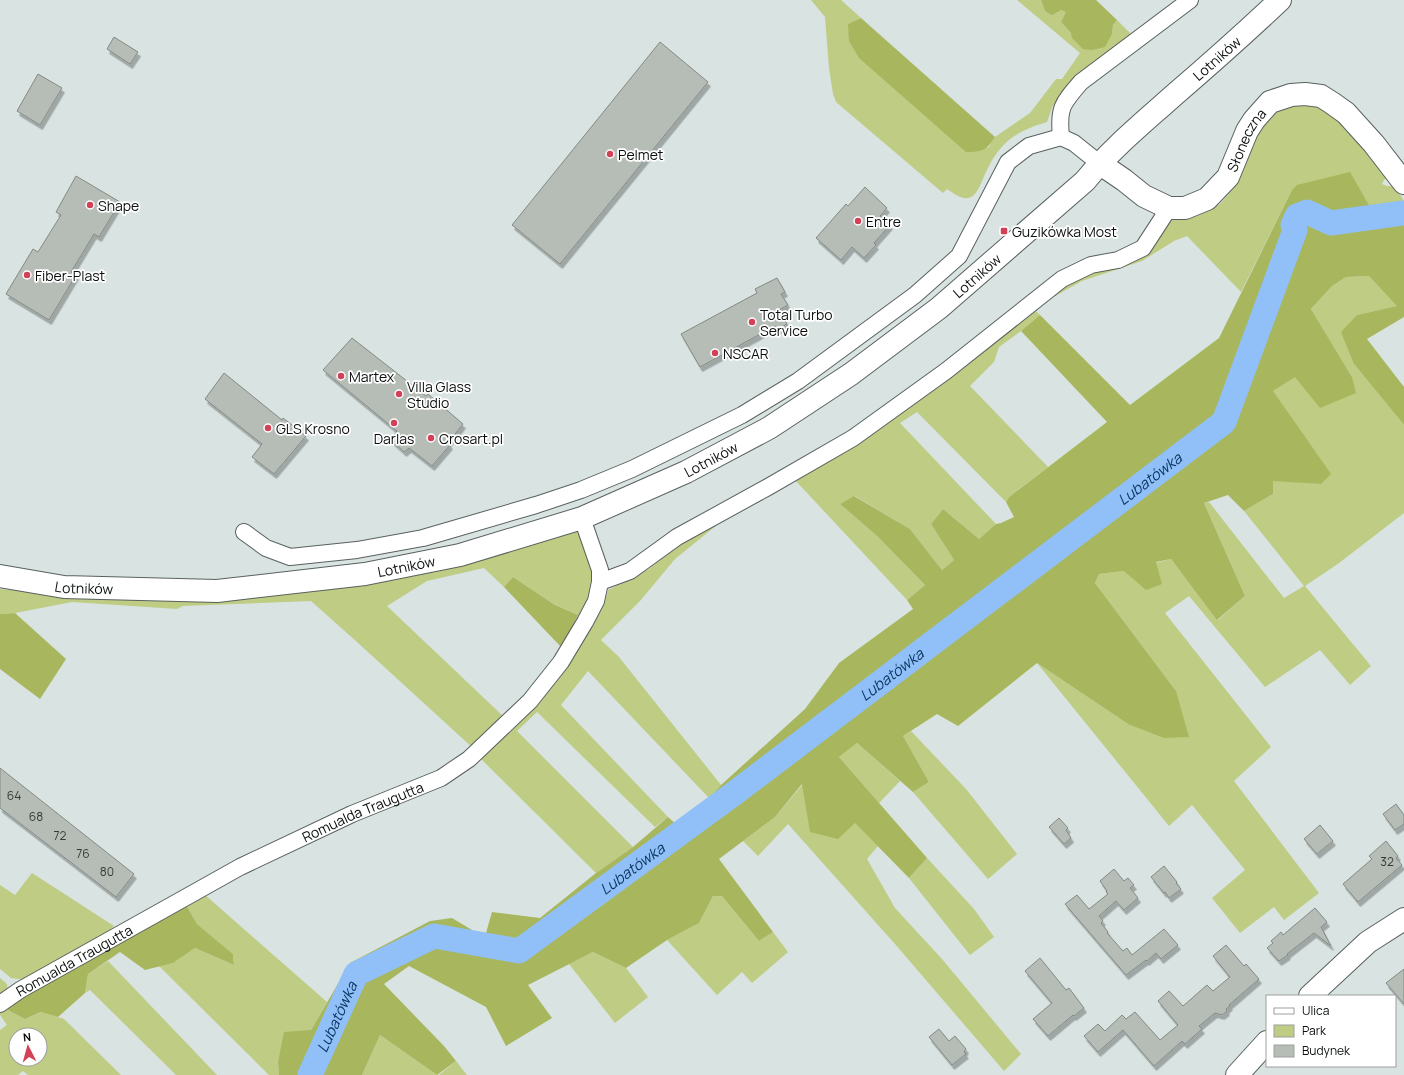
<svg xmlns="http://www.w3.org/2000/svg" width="1404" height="1075" font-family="Manrope,sans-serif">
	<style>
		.green { fill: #bfcc83; fill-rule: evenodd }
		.forest { fill: #a8b75d }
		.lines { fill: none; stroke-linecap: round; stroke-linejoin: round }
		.river { stroke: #90c0f7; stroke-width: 25 }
		.building { fill: #b6bdb7; stroke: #838a84; filter: url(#shadow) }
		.street-casing { stroke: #58615f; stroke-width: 18 }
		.secondary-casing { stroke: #58615f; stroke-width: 24 }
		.street { stroke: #fff; stroke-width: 16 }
		.secondary { stroke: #fff; stroke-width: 22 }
		.poi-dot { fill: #d14158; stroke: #fff; stroke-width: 1.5 }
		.labels { text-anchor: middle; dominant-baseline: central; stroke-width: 3.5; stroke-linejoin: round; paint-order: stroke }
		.number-label { font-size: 12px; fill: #363a38 }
		.street-label { font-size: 14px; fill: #0b0e0e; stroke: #fff }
		.poi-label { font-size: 14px; fill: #0b0e0e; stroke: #fff; text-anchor: start }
		.water-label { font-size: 15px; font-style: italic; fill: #09345f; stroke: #fff }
	</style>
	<defs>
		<filter id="shadow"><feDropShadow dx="2.5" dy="4.5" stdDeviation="0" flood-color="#0004"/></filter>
	</defs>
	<rect width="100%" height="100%" fill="#d9e3e2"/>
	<!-- green -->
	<g class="green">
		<path d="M811 0H841L861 18 848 24 988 148 995 137 1030 113 1056 79H1062L1080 53 1017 0H1041L1045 11 1061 10 1067 12 1061 22 1071 33 1112 34 1113 25 1117 20 1133 36 1059 106 1053 105 1047 122C1017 131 1001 141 987 170 983 177 980 189 974 195 965 203 955 194 947 189L943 193 836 102 833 94 829 68 825 17Z"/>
		<path d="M1302 104 1320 107 1336 116 1388 177 1384 180 1382 184 1387 186H1395L1404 201V208L1370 207 1292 190 1241 292 1187 236 1174 241 1142 261 1082 281 1048 300 1036 311 1040 315 1021 331 999 347 994 362 970 386 1048 467 1009 497 1006 502 917 412 900 423 996 524 979 539 943 509 931 524 954 560 942 570 910 529 855 496 840 504 877 536 925 585 907 600 794 479 1060 285 1117 264 1174 219 1197 216 1220 204 1234 188 1242 172 1257 130 1270 116 1286 107Z"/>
		<path d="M1369 276 1398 306 1357 315 1354 364 1404 425V513L1339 563 1305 586 1371 666 1350 685 1320 650 1265 687 1189 596 1165 613 1271 747 1234 781 1319 893 1284 920 1274 907 1240 933 1212 898 1245 870 1192 805 1169 826 1037 663 1128 724 1176 691 1095 583 1099 574 1124 571 1171 559 1218 620 1245 596 1204 503 1209 502 1284 598 1304 586 1244 511 1273 494V480L1321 484 1273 391 1295 376 1352 377 1311 309 1332 286 1346 277Z"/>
		<path d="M715 522 717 525 675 559 640 601 601 640 619 657 721 785 709 798 588 671 561 705 668 817 655 827 537 712 517 731 633 847 596 873 480 758 547 691 584 640 602 609 608 590 649 569 691 535Z"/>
		<path d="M575 529 582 537 593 568 590 598 581 619 578 615 555 605 513 577 504 587 484 568 427 581 387 606 504 717 474 749 357 642 311 601 183 606 177 609 72 602 15 613 0 614V589L60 594 183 598Z"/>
		<path d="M911 731 966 789 1017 854 988 879 913 792 929 782 903 736Z"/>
		<path d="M857 743 900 781 879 803 839 757Z"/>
		<path d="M803 784 855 823 878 846 867 859 895 908 942 959 1021 1054 1004 1071 895 944 788 824 758 856 743 841 775 817Z"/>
		<path d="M927 858 974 909 994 937 970 955 909 878Z"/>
		<path d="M32 873 114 926 108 932 26 980 11 978 0 969V885L15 895Z"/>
		<path d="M204 894 327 1002 311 1030 278 1062 279 1075H269L159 966 173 963 195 948 234 965 233 954 197 924 185 903Z"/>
		<path d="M713 896H722L759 941 773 932 788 952 752 983 742 972 717 995 667 940 699 923Z"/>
		<path d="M593 952 626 968 648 997 615 1023 569 964Z"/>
		<path d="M108 961 217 1075H176L90 990 85 993 88 974Z"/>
		<path d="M0 978 7 984 8 991 0 999Z"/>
		<path d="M4 1008 25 1019 42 1012 64 1019 121 1075H28L23 1071 18 1075H0V1030L7 1025 0 1015V1012ZM16 1035H40V1059H16Z"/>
		<path d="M380 1035 437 1075H362Z"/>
		<path d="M456 1061 467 1075H439Z"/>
	</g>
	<!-- forest -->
	<g class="forest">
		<path d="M1041 0H1096L1117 20 1113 25 1112 34 1105 47 1092 50 1083 49 1072 38 1071 33 1061 22 1066 12 1061 10 1052 15 1045 11Z"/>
		<path d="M861 18 995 137C987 150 982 152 966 152L859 58 849 41 848 24Z"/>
		<path d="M1350 172 1370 207 1404 208V317L1367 339 1404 387V425L1354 364 1341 332 1357 315 1397 306 1369 276 1346 277 1332 286 1311 309 1352 377 1356 393 1320 408 1295 377 1273 391 1331 474 1321 484 1273 481V494L1244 511 1228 495 1204 503 1245 596 1217 620 1171 559 1156 562 1162 584 1146 590 1124 571 1099 574 1095 583 1176 691 1189 737 1164 738 1128 724 1037 663 958 726 937 714 903 736 929 782 913 792 857 743 839 757 927 858 909 878 855 823 838 839 810 832 802 784 775 817 719 859 773 932 759 941 722 896H713L699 923 667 940 626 968 593 952 528 985 552 1018 506 1046 486 1007 409 966 384 984 444 1046 456 1061 437 1075 380 1035 362 1075H279L278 1062 284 1032 311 1030 350 963 430 921 452 918 477 933H486L492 912 540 918 596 873 633 847 668 817 677 825 700 808 721 785 805 709 839 663 913 609 907 600 925 585 877 536 840 504 854 496 910 529 942 570 954 560 931 524 943 509 979 539 996 524 1001 523 1014 517 1006 502 1009 497 1107 422 1021 331 1040 315 1130 405 1219 338 1292 190 1297 185Z"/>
		<path d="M513 577 555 605 578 615 562 648 504 587Z"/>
		<path d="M15 613 66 659 40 699 0 669V614Z"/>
		<path d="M185 903 197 924 233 954 234 965 195 948 173 963 145 970 120 952 88 974 85 993 58 1017 41 1012 25 1019 4 1008Z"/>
	</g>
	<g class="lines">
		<!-- river -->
		<path class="river" id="s1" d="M310 1075 356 974 434 936 519 951 732 795 1224 422 1295 230 1293 225 1297 216 1307 212 1331 223 1404 213"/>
	</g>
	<!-- building -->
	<g class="building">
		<path d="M114 37 138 52 130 64 107 49Z"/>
		<path d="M660 42 708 82 560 264 512 225Z"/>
		<path d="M38 74 62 88 40 125 17 111Z"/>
		<path d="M76 176 120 202 99 237 94 234 71 272 76 275 49 320 6 294 33 249 38 252 61 215 56 212Z"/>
		<path d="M865 187 887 208 880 216 890 225 874 243 876 245 864 258 852 247 841 260 816 238 846 204 848 206Z"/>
		<path d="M777 278 785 292 781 294 788 305 779 310 787 324 777 330 775 326 700 367 681 334 757 293 755 289Z"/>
		<path d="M352 338 426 396 428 394 463 424 448 443 450 445 432 466 409 448 404 452 391 440 397 431 323 370Z"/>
		<path d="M224 373 282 420 283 418 306 436 274 474 252 457 262 444 205 399Z"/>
		<path d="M0 768 134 874 116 897 0 808Z"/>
		<path d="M1396 804 1404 815V824L1395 830 1383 814Z"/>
		<path d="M1059 818 1068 828 1066 830 1071 838 1064 844 1049 827Z"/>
		<path d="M1320 825 1333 841 1317 854 1304 839Z"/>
		<path d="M1386 841 1398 856 1396 858 1402 865 1358 902 1343 884 1372 859 1369 856Z"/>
		<path d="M1164 866 1177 882 1176 883 1181 889 1169 898 1165 892 1164 893 1151 877Z"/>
		<path d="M1114 869 1124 881 1128 878 1134 885 1130 888 1138 898 1124 910 1116 901 1099 916 1103 921 1101 923 1108 932 1107 933 1123 951 1127 948 1132 955 1164 929 1178 945 1161 959 1156 953 1147 961 1146 960 1126 975 1065 904 1077 895 1089 909 1108 894 1106 892 1107 891 1100 881Z"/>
		<path d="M1315 908 1327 922 1321 927 1331 946 1314 933 1287 954 1288 955 1279 961 1267 948 1273 943 1271 941 1281 932 1283 935Z"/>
		<path d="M1226 945 1244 966 1246 964 1259 979 1229 1005 1230 1006 1226 1009 1227 1011 1222 1015 1215 1013 1199 1026 1202 1029 1185 1044 1182 1041 1154 1066 1123 1030 1098 1052 1084 1036 1098 1024 1105 1031 1122 1015 1126 1019 1135 1012 1160 1040 1178 1025 1158 1001 1169 991 1183 1006 1207 985 1213 991 1230 977 1213 956Z"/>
		<path d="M1040 958 1066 990 1069 988 1084 1008 1074 1016 1073 1015 1048 1036 1033 1019 1052 1003 1025 971Z"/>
		<path d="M1404 969V1004L1386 983Z"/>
		<path d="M939 1029 949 1041 955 1036 966 1049 964 1052 966 1054 952 1065 929 1037Z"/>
	</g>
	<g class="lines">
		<!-- street casing -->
		<g class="street-casing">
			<g id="street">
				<path d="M1061 137C1058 108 1062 104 1081 82L1190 0"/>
				<path d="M244 532 266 548 290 557 357 550 423 538 536 505 581 490 632 469 742 415 798 381 915 295 959 256 1008 162 1029 146 1061 137 1074 143 1099 163"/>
				<path d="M600 582 630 571 677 537 768 487 853 438 946 371 1062 279 1091 265 1118 260 1143 248 1169 208"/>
				<path id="s2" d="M0 1004 20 990 240 867 352 814 441 778 469 759 530 701 561 662 585 622 596 601 600 582V570L582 518"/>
			</g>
		</g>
		<!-- secondary casing -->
		<g class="secondary-casing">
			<g id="secondary">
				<path id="s3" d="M1099 163 1124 180 1144 196 1169 208H1185L1207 199 1228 177 1247 131 1254 120 1270 102 1291 95 1305 94 1321 96 1332 103 1346 113 1374 144 1404 183"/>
				<path id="s4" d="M0 576 64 587 217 591 365 574 460 555 582 518 686 472 769 428 851 374 939 308 1085 181C1111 149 1143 123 1173 96 1209 65 1245 33 1280 0"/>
				<path d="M1310 996 1368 942 1404 919"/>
				<path d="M1237 1075 1267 1042"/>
			</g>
		</g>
		<!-- street -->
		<use href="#street" class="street"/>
		<!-- secondary -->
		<use href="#secondary" class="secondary"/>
	</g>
	<!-- markers -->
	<g class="poi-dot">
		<circle cx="610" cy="154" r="4"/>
		<circle cx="90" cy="205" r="4"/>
		<circle cx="858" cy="221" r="4"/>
		<rect x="1000" y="227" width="8" height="8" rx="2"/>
		<circle cx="27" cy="275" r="4"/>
		<circle cx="752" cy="322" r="4"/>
		<circle cx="715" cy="353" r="4"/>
		<circle cx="341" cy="376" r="4"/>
		<circle cx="399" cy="394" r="4"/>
		<circle cx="394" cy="423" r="4"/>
		<circle cx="268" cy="428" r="4"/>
		<circle cx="431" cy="438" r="4"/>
	</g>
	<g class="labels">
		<!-- number labels -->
		<g class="number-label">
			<text x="14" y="795">64</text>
			<text x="36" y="816">68</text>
			<text x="60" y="835">72</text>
			<text x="83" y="853">76</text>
			<text x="1387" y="861">32</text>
			<text x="107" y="871">80</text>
		</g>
		<!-- street labels -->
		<g class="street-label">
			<text stroke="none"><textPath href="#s4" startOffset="1381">Lotników</textPath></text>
			<text stroke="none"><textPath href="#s3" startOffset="195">Słoneczna</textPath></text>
			<text stroke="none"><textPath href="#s4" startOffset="1057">Lotników</textPath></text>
			<text stroke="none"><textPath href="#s4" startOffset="733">Lotników</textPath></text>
			<text stroke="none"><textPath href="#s4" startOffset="409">Lotników</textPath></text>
			<text stroke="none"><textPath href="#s4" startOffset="85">Lotników</textPath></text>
			<text stroke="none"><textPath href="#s2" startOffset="411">Romualda Traugutta</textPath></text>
			<text stroke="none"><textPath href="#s2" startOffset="86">Romualda Traugutta</textPath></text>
		</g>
		<!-- poi labels -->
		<g class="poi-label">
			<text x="618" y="154">Pelmet</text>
			<text x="98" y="205">Shape</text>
			<text x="866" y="221">Entre</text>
			<text x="1012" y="231">Guzikówka Most</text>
			<text x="35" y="275">Fiber-Plast</text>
			<text x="760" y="314">Total Turbo<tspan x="760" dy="16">Service</tspan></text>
			<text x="723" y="353">NSCAR</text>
			<text x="349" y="376">Martex</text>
			<text x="407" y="386">Villa Glass<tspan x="407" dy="16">Studio</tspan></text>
			<text x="276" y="428">GLS Krosno</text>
			<text x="394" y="438" text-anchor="middle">Darlas</text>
			<text x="439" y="438">Crosart.pl</text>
		</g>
		<!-- water labels -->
		<g class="water-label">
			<text stroke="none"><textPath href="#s1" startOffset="1072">Lubatówka</textPath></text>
			<text stroke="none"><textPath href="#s1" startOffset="748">Lubatówka</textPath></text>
			<text stroke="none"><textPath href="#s1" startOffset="424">Lubatówka</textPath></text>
			<text stroke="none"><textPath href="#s1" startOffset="64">Lubatówka</textPath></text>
		</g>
	</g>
	<!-- legend -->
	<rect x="1266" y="995" width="130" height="72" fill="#ffffff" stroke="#9d9f9f"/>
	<rect x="1274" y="1008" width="20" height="6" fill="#ffffff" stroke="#9d9f9f"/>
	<text x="1302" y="1015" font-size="12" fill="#0b0e0e">Ulica</text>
	<rect x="1274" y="1025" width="20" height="12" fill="#bfcc83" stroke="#9d9f9f"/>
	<text x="1302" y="1035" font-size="12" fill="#0b0e0e">Park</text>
	<rect x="1274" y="1045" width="20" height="12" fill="#b6bdb7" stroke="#9d9f9f"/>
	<text x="1302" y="1055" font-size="12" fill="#0b0e0e">Budynek</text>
	<!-- north arrow -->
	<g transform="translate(28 1047) rotate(354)"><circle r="19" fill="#ffffff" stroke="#9d9f9f"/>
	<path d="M0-3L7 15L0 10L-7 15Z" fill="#d14158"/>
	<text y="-6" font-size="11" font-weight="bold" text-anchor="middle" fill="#0b0e0e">N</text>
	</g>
</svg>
